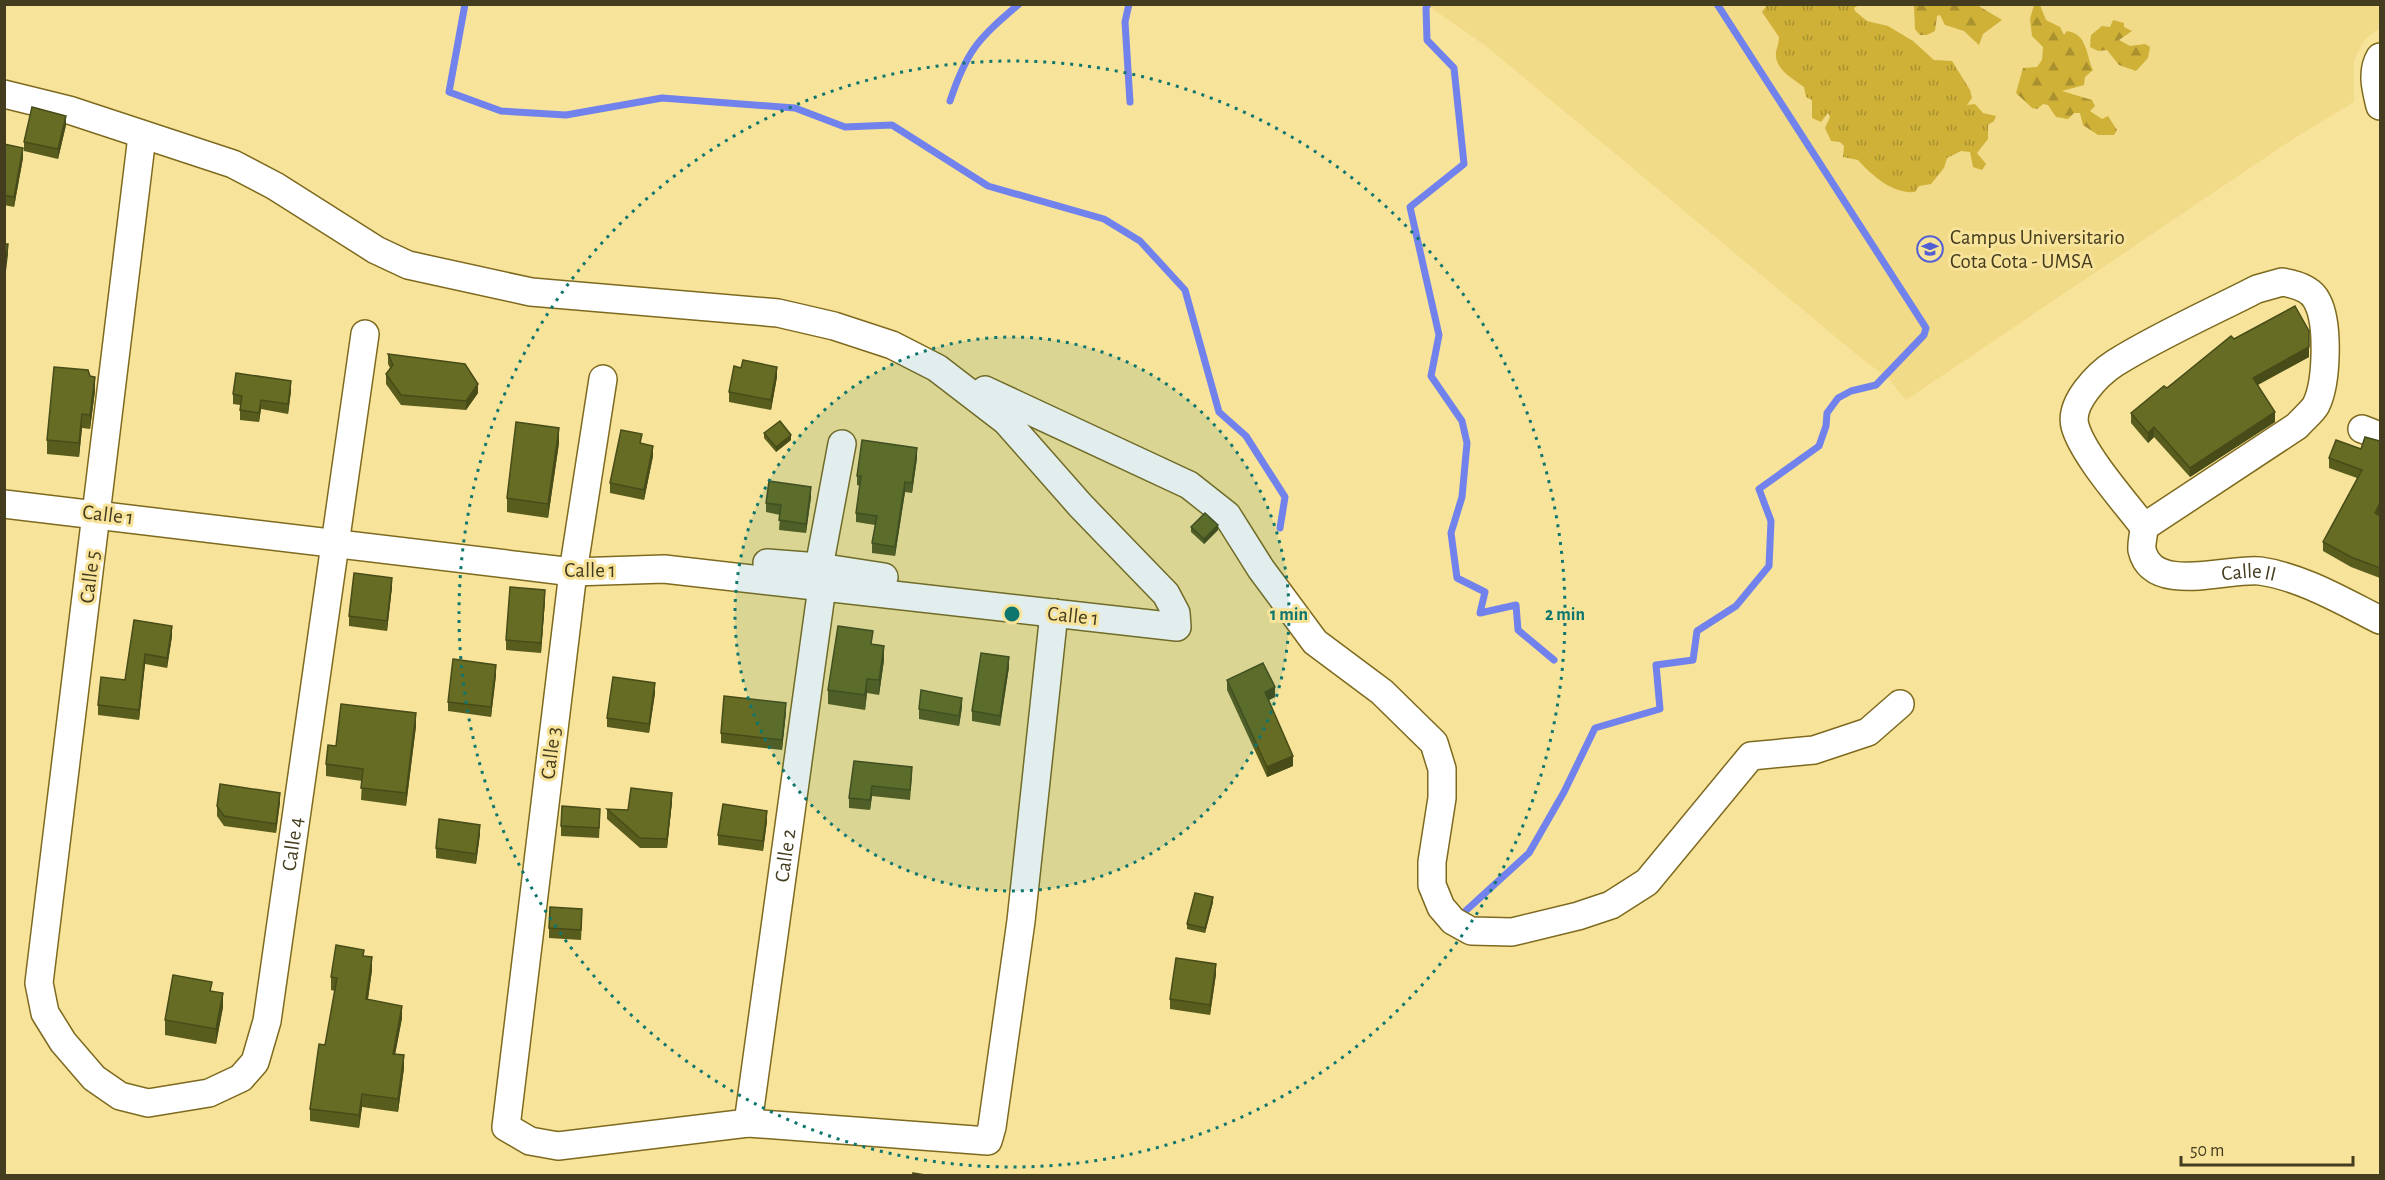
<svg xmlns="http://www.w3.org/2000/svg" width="2385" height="1180" font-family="'Alegreya Sans',sans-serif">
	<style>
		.built { fill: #f1da88 }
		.grass { fill: url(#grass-tufts) }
		.forest { fill: url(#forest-firs) }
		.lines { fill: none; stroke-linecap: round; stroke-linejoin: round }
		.stream { stroke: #7182ec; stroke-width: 7 }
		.minor-casing { stroke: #7d6a1f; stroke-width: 30 }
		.minor { stroke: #fff; stroke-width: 27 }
		.wall { fill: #585d1e }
		.shaded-wall { fill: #474c18 }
		.building { fill: #666c23; stroke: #474c18; stroke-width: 1.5 }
		.ring { fill: none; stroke: #0f766e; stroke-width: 3; stroke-dasharray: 3 6 }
		.labels { text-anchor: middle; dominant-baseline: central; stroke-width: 6; stroke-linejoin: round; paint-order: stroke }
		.poi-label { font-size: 21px; fill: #443c1e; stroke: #f8e39a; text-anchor: start }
		.street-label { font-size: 21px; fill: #443c1e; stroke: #f8e39a }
		.centre { fill: #0f766e; stroke: #f8e39a; stroke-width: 3 }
		.ring-label { font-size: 18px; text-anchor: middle; font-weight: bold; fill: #0f766e; stroke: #f8e39a; stroke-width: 6; stroke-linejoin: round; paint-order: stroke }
	</style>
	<defs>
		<pattern id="grass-tufts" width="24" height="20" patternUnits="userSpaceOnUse" patternTransform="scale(1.5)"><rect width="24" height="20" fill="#cfb138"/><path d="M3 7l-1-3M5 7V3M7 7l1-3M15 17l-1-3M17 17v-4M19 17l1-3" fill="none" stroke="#aa912f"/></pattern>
		<pattern id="forest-firs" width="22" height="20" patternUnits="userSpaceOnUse" patternTransform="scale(1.5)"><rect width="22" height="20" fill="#cfb138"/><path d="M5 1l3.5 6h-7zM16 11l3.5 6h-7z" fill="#aa912f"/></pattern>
	</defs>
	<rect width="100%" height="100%" fill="#f8e39a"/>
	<!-- built -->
	<path class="built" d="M2380 4V28L2365 39 2354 60V102L2293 139 1906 400 1887 377 1862 359 1486 46 1427 5Z"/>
	<!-- grass -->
	<path class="grass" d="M1767 5H1859L1854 8 1855 11 1867 21 1888 26 1913 41 1934 60 1952 61 1970 90 1972 98 1967 105 1975 104 1983 113 1996 116 1994 121 1988 125V139L1977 153 1986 164 1982 170 1973 167 1970 152 1961 151 1947 158 1944 168 1931 184 1919 186 1915 192C1891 194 1871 174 1858 160L1843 157 1844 146 1840 142 1831 141 1825 128 1830 117 1828 113 1821 122 1812 118V100L1806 97 1804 87C1793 79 1774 69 1776 52 1777 47 1779 43 1779 37L1762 12Z"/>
	<!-- forest -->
	<g class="forest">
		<path d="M1977 5 2002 20 1983 34 1979 45 1964 31 1945 25 1940 15 1937 16 1935 31 1927 35H1920L1915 29 1914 5Z"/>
		<path d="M2034 5H2040L2046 20 2060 27 2064 35 2067 31C2088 34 2086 56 2093 70L2085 77 2084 85 2062 91 2092 100 2095 106 2090 111 2102 119 2108 116 2117 130 2114 135H2098L2083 125 2080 113H2074L2068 119 2056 117 2048 105 2043 104 2037 109 2032 108 2016 93 2023 68 2037 67 2042 60 2043 47 2032 36 2030 19Z"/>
		<path d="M2113 20 2124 23V27L2132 31 2119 40 2130 46 2145 44 2150 47 2148 58 2136 71 2119 65 2107 50 2098 51 2090 47 2091 35 2102 26 2110 27Z"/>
	</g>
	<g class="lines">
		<!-- stream -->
		<g class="stream">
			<path d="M465 4 449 92 501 111 566 115 662 98 795 108 845 127 892 125 988 186 1104 219 1140 241 1185 290 1219 412 1246 436 1285 497 1280 528"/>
			<path d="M1129 4 1125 22 1130 102"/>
			<path d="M1428 4 1426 8 1427 40 1454 68 1464 164 1410 207 1439 335 1431 376 1462 421 1467 443 1462 497 1451 533 1457 578 1485 592 1480 613 1516 605 1518 630 1554 660"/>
			<path d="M950 101C967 50 978 39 1019 4"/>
			<path d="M1460 916 1529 853 1564 792 1595 728 1660 709 1656 665 1693 660 1697 631 1736 606 1769 566 1771 521 1759 489 1819 446 1826 426 1827 413 1838 398 1851 391 1876 385 1924 335 1926 328 1717 4"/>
		</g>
		<!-- minor casing -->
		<g class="minor-casing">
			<g id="minor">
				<path d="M2380 57C2371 72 2376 90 2380 106"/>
				<path d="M4 94 69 110 233 164 275 186 376 250 408 265 531 292 778 313 834 326 892 345 937 368 1006 421 1080 505 1166 594 1176 613 1177 627 664 569 573 572 4 504"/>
				<path id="s1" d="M142 136 39 983 45 1013 63 1042 94 1078 120 1096 148 1103 209 1093 241 1078 255 1062 267 1021 365 334"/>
				<path d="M2282 282C2295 284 2311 288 2317 301 2329 323 2327 383 2316 405 2312 412 2303 419 2297 426L2144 527C2125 502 2083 455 2075 426 2069 403 2098 374 2115 363 2160 335 2210 313 2257 289Z"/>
				<path d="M603 379 573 572 506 1127 530 1141 558 1146 748 1123 988 1141 992 1127 1021 921 1054 613"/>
				<path d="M985 390 1189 485 1227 515 1261 569 1315 642 1382 692 1434 743 1442 769V798L1432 862V885L1441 907 1453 921 1471 931 1512 932 1578 916 1611 905 1647 882 1751 756 1814 750 1868 732 1900 704"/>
				<path d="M2362 429 2380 436"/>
				<path id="s2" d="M2144 527C2144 534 2141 544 2142 550 2153 596 2230 567 2260 571 2302 577 2344 602 2380 620"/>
				<path d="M767 563 819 567 884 577"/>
				<path d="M819 567 842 444"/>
				<path id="s3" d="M748 1123 822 587"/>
			</g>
		</g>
		<!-- minor -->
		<use href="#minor" class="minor"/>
	</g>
	<!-- wall -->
	<g class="wall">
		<path d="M66 125 58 159 24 151V142Z"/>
		<path d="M4 144 23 158 14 207 4 205Z"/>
		<path d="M2309 331V357L2258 385 2275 422 2190 477 2154 437 2148 443 2131 423V413L2234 339Z"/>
		<path d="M388 354 478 393 466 410 401 405 386 384V374L390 368 388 364Z"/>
		<path d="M90 376 95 391 90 429 82 428 79 457 47 454V440Z"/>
		<path d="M777 377 771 410 729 402V392Z"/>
		<path d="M291 391 288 414 261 409 259 422 240 420V405L233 404V394Z"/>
		<path d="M764 433 791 440 776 452 764 438Z"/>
		<path d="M2380 441V513L2379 515 2380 516V578L2351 567 2323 551V542L2357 478 2329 468V458L2361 449Z"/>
		<path d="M559 443 548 518 507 512V498Z"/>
		<path d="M653 456 644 500 610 493V483Z"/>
		<path d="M917 458 912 493 905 492 895 556 872 553V543L875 525 856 522V513L860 486 857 485V476Z"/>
		<path d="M811 497 806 533 779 530 780 515 766 512V503Z"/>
		<path d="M1191 527 1218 530 1204 544 1191 532Z"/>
		<path d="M392 587 387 631 349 626V616Z"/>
		<path d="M545 600 541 653 506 650V640Z"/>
		<path d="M134 620 172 636 167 668 145 664 139 720 98 715V705L125 680Z"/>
		<path d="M873 644 884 660 879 695 867 693 865 710 828 704V690Z"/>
		<path d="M1009 667 1000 726 972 721V711Z"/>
		<path d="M496 675 491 717 448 711V702Z"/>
		<path d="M1227 680 1275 697 1269 700 1293 766 1267 777 1227 690Z"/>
		<path d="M655 693 649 733 607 727V718Z"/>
		<path d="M962 707 959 726 919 719V709Z"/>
		<path d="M786 712 782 750 721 743V733Z"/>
		<path d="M416 726 406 806 361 800 362 781 326 776V764L336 746Z"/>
		<path d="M854 761 912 776 910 800 872 796 870 810 849 808V798Z"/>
		<path d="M280 802 276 833 224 826 217 816V806Z"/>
		<path d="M672 802 667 848H640L607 819V809L628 810Z"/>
		<path d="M600 818 599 838 561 836V826Z"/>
		<path d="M767 821 763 851 718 845V835Z"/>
		<path d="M480 834 476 864 436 858V848Z"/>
		<path d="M1213 902 1205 933 1187 929V924Z"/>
		<path d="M582 919 581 940 549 938V928Z"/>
		<path d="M364 956 372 970 368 999 402 1018 395 1054 404 1068 398 1112 362 1107 359 1128 310 1121V1109L325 1045 335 991 331 990V977Z"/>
		<path d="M1216 974 1210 1015 1170 1009V999Z"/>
		<path d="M223 1007 216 1044 165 1035V1020Z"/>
	</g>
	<!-- shaded-wall -->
	<g class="shaded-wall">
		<path d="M66 116V125L58 159V149Z"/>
		<path d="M23 148V158L14 207V197Z"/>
		<path d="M8 244V254L4 288V278Z"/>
		<path d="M2309 347V357L2253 387V378Z"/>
		<path d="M777 367V377L771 410V400Z"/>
		<path d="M95 377V391L90 429V415Z"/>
		<path d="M291 381V391L288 414V404Z"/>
		<path d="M478 384V393L466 410V401Z"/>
		<path d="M261 400V409L259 422V413Z"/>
		<path d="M2275 412V422L2190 477V468Z"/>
		<path d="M82 414V428L79 457V443Z"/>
		<path d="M2154 427V437L2148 443V433Z"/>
		<path d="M559 428V443L548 518V504Z"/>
		<path d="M791 435V440L776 452V447Z"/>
		<path d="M653 446V456L644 500V490Z"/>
		<path d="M917 448V458L912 493V483Z"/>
		<path d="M905 482V492L895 556V547Z"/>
		<path d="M811 487V497L806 533V524Z"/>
		<path d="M2380 503V513L2375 523V513Z"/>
		<path d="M1218 525V530L1204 544V539Z"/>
		<path d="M392 578V587L387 631V621Z"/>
		<path d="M545 590V600L541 653V643Z"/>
		<path d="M172 626V636L167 668V658Z"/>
		<path d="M884 646V660L879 695V680Z"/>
		<path d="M145 654V664L139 720V710Z"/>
		<path d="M1009 657V667L1000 726V716Z"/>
		<path d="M496 665V675L491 717V707Z"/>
		<path d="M867 679V693L865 710V695Z"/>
		<path d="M655 683V693L649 733V724Z"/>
		<path d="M1275 687V697L1265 702V692Z"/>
		<path d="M962 698V707L959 726V716Z"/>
		<path d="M786 703V712L782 750V740Z"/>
		<path d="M416 713V726L406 806V793Z"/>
		<path d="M1293 756V766L1267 777V767Z"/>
		<path d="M872 786V796L870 810V800Z"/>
		<path d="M280 793V802L276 833V824Z"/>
		<path d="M672 793V802L667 848V839Z"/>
		<path d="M767 811V821L763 851V841Z"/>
		<path d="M480 825V834L476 864V854Z"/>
		<path d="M1213 897V902L1205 933V928Z"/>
		<path d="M372 957V970L366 1012V999Z"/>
		<path d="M1216 964V974L1210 1015V1005Z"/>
		<path d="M223 993V1007L216 1044V1029Z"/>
		<path d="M402 1006V1018L393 1066V1054Z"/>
		<path d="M404 1055V1068L398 1112V1099Z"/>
		<path d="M362 1094V1107L359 1128V1115Z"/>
	</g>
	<!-- building -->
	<g class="building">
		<path d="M32 107 66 116 58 149 24 142Z"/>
		<path d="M4 144 23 148 14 197 4 195Z"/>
		<path d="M4 244H8L4 278Z"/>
		<path d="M2295 306 2309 331V347L2253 378 2275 412 2190 468 2154 427 2148 433 2131 413 2164 386 2167 388 2231 336 2234 339Z"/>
		<path d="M388 354 465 364 478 384 466 401 401 395 386 374 393 365Z"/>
		<path d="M743 360 777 367 771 400 729 392 734 366 741 368Z"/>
		<path d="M54 367 88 370 90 376 95 377 90 415 82 414 79 443 47 440Z"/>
		<path d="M236 373 291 381 288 404 261 400 259 413 240 410 242 396 233 394Z"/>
		<path d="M780 421 791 435 776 447 764 433Z"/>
		<path d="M516 422 559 428 548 504 507 498Z"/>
		<path d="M621 430 642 434 640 443 653 446 644 490 610 483Z"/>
		<path d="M2365 437 2380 441V503L2375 513 2380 516V568L2351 557 2323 542 2362 470 2329 458 2336 440 2361 449Z"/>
		<path d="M862 440 917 448 912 483 905 482 895 547 872 543 877 516 856 513 861 476H857Z"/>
		<path d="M769 481 811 487 806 524 779 520 781 505 766 503Z"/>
		<path d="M1205 513 1218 525 1204 539 1191 527Z"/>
		<path d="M354 573 392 578 387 621 349 616Z"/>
		<path d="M510 587 545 590 541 643 506 640Z"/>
		<path d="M134 620 172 626 167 658 145 654 139 710 98 705 101 677 125 680Z"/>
		<path d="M838 626 873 631 871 644 884 646 879 680 867 679 865 695 828 690Z"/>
		<path d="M981 653 1009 657 1000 716 972 711Z"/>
		<path d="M453 659 496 665 491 707 448 702Z"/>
		<path d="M1263 663 1275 687 1265 692 1293 756 1267 767 1227 680Z"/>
		<path d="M613 677 655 683 649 724 607 718Z"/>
		<path d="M921 690 962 698 959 716 919 709Z"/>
		<path d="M724 696 786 703 782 740 721 733Z"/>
		<path d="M341 704 416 713 406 793 361 788 363 769 326 764 328 745 336 746Z"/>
		<path d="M854 761 912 767 910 790 872 786 870 800 849 798Z"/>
		<path d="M220 784 280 793 276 824 224 816 217 806Z"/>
		<path d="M631 788 672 793 667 839 640 838 607 809 628 810Z"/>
		<path d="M723 804 767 811 763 841 718 835Z"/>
		<path d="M562 806 600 809 599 828 561 826Z"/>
		<path d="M439 819 480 825 476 854 436 848Z"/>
		<path d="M1195 893 1213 897 1205 928 1187 924Z"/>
		<path d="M550 907 582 909 581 930 549 928Z"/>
		<path d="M336 945 364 950 363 956 372 957 366 999 402 1006 393 1054 404 1055 398 1099 362 1094 359 1115 310 1109 319 1044 325 1045 337 978 331 977Z"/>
		<path d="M1176 958 1216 964 1210 1005 1170 999Z"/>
		<path d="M173 975 212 982 210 991 223 993 216 1029 165 1020Z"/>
		<path d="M913 1173 931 1176H913Z"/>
	</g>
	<!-- distance rings -->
	<circle cx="1012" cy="614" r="277" fill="#0f766e" fill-opacity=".12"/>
	<g class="ring">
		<circle cx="1012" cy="614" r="277"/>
		<circle cx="1012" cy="614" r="553"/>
	</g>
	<!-- icons -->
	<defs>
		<g id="university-ring" transform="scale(1.35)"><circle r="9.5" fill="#f8e39a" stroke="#535fd5" stroke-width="1.5"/><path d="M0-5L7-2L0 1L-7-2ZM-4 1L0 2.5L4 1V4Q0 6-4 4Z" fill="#535fd5"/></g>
	</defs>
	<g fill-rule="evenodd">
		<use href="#university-ring" x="1930" y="249"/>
	</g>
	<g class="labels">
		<!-- poi labels -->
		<g class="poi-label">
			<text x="1950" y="237">Campus Universitario<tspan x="1950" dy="24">Cota Cota - UMSA</tspan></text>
		</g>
		<!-- street labels -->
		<g class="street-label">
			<text transform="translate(108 515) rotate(7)">Calle 1</text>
			<text x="590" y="570">Calle 1</text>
			<text transform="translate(90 577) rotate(-83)">Calle 5</text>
			<text stroke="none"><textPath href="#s2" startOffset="142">Calle II</textPath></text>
			<text transform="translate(1073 616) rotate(6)">Calle 1</text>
			<text transform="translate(551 753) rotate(-83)">Calle 3</text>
			<text stroke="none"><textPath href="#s1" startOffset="1366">Calle 4</textPath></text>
			<text stroke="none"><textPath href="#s3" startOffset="270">Calle 2</textPath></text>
		</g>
	</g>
	<circle cx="1012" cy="614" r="9" class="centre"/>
	<g class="ring-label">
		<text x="1289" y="620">1 min</text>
		<text x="1565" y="620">2 min</text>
	</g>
	<!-- border -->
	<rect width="2385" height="1180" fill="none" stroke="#443c1e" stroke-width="12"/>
	<!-- scale -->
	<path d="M2181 1156v9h172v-9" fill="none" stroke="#443c1e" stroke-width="3"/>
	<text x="2190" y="1156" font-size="18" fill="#443c1e" stroke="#f8e39a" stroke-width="4.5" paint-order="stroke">50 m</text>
</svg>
